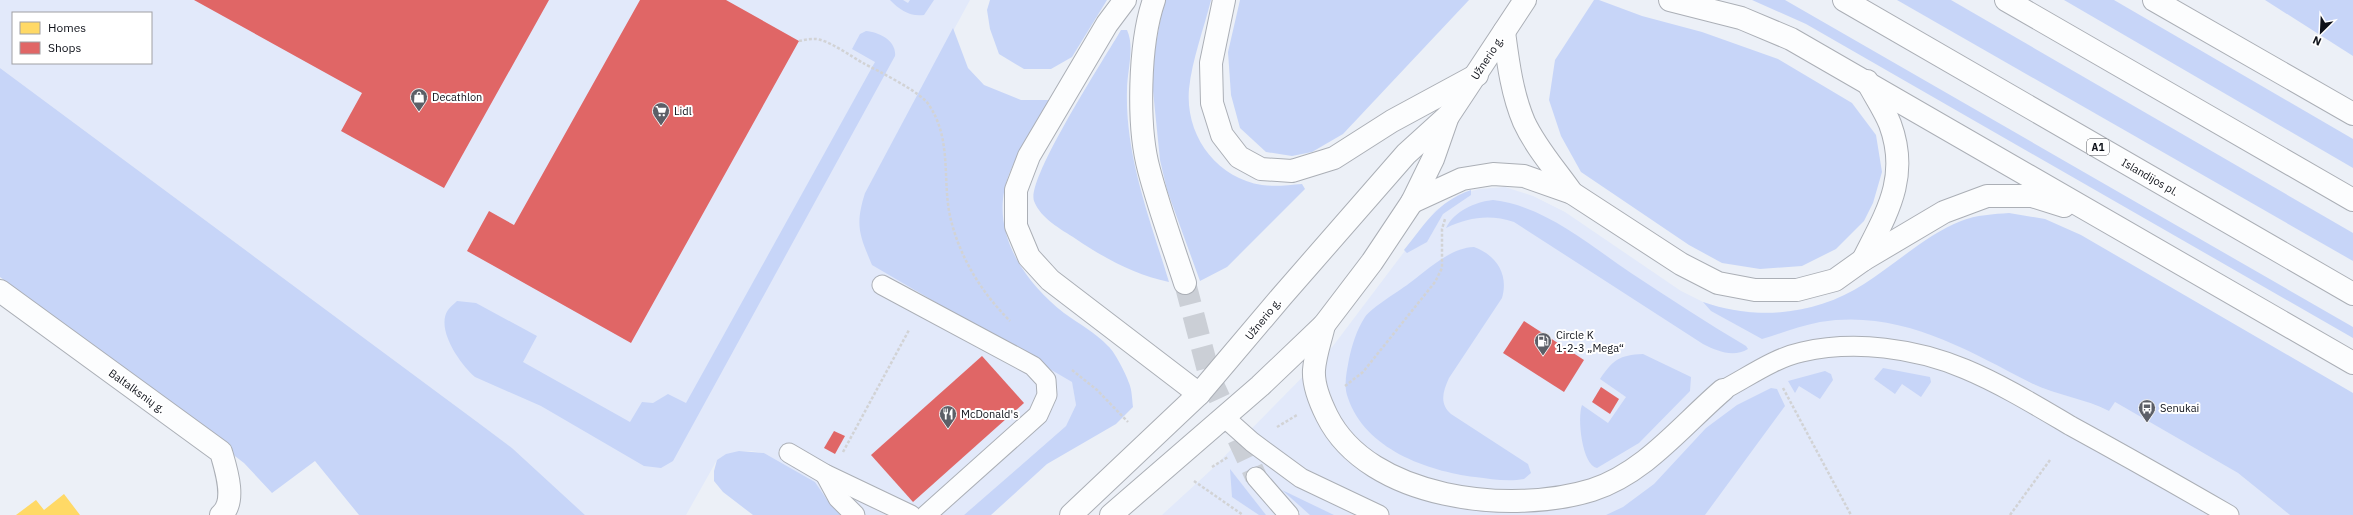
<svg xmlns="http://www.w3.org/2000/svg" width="2353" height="515" font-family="'IBM Plex Sans',sans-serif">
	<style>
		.built { fill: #e2e9fa; fill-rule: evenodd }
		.green { fill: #c7d5f8 }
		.homes { fill: #ffd966 }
		.shops { fill: #e06666 }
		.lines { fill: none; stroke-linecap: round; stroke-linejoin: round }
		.street-tunnel { stroke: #cbcfd6; stroke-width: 22; stroke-dasharray: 22 11; stroke-linecap: butt }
		.lane-casing { stroke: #abafb6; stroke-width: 21 }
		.street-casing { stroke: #abafb6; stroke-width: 24 }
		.secondary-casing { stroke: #abafb6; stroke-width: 24 }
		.highway-casing { stroke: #abafb6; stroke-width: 24 }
		.path { stroke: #d2d3d5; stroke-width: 2.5; stroke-dasharray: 3 2; stroke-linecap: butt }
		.lane { stroke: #fcfdfe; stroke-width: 19 }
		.street { stroke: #fcfdfe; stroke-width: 22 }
		.secondary { stroke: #fcfdfe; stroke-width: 22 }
		.highway { stroke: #fcfdfe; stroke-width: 22 }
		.labels { text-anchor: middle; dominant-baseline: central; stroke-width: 4; stroke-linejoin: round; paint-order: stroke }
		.shield { fill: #fff; stroke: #56585e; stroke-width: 1 }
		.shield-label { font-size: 10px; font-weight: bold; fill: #0e1119 }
		.street-label { font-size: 11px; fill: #0e1119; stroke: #fff }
		.poi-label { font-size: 11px; fill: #0e1119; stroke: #fff; text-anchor: start }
	</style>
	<rect width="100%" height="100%" fill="#ecf0f7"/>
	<!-- built -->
	<g class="built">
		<path d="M0 0H970L865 193 917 293 1072 381 1076 405 1066 426 964 515H844L828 501 815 482 764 453 751 451H739L717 460 686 515H585L512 448 484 427 0 68ZM13 13H151V63H13Z"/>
		<path d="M1505 187 1533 196 1565 212 1681 291 1703 302 1728 310 1773 314 1814 307 1834 300 1943 338 1973 351 2030 383 2048 390 2083 400 2109 411 2115 402 2238 473 2290 515H1162L1211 470 1333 346 1435 211 1458 195 1479 189Z"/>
	</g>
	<!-- green -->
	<g class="green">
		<path d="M890 0H903L908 3 910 0H934L924 15C910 17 900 10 890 0Z"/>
		<path d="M990 0H1107L1072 57 1051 69H1024L999 54 990 29 987 10Z"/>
		<path d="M1164 0H1211C1204 28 1192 60 1189 89 1185 135 1216 178 1262 185 1275 187 1289 185 1302 184L1305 189 1227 267 1200 281 1167 190 1160 160 1151 71Z"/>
		<path d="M1240 0H1469L1343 134 1312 152 1292 156 1266 152 1240 128 1231 95 1228 52Z"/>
		<path d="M1594 0H1599L1642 16 1702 32 1778 59 1852 103 1876 135 1882 172 1873 203 1864 221 1836 249 1802 266 1760 269 1722 263 1689 245 1581 172 1561 136 1549 100 1555 60Z"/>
		<path d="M1752 0H1785L2353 327V338L1806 24Z"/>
		<path d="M1897 0H1951L2353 233V261Z"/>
		<path d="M2064 0H2114L2353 139V168Z"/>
		<path d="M2265 0H2353V56Z"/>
		<path d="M953 28 968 68 984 85 1021 100H1050C1036 123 1020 147 1010 172 987 227 1021 279 1064 313 1079 324 1096 333 1108 346 1115 352 1126 374 1129 383 1132 390 1132 399 1133 407L1116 424 1047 464 991 515H964L1066 426 1076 405 1072 382 872 265C859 234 855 225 865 193Z"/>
		<path d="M1121 30H1127C1135 47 1127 71 1127 90 1125 156 1150 219 1169 282 1135 275 1104 258 1076 239 1061 229 1041 219 1034 201 1026 179 1106 56 1121 30Z"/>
		<path d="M866 31C879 32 897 41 895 56L673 461 661 468 644 466 541 406 475 377C461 365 435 329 448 310 450 307 454 304 457 301L476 303 537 336 523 362 630 422 642 402 653 403 668 394 686 403 875 62 852 49 860 34Z"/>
		<path d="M0 68 484 427 512 448 585 515H359L315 461 272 493 244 463 0 277Z"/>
		<path d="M1471 190V195L1443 214 1427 242 1407 253 1404 250C1426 223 1437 202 1471 190Z"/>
		<path d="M1493 200C1545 206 1588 244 1631 273 1669 298 1707 323 1746 346L1748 349C1733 358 1717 351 1703 344L1514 222C1490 214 1469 217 1446 228 1454 211 1475 202 1493 200Z"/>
		<path d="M2009 213 2045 219 2081 235 2353 393V515H2290L2238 473 2115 402 2109 411C2084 398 2054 395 2029 382 1964 348 1898 309 1820 322 1800 326 1782 333 1762 339L1711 311 1703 302C1757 321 1816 315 1864 284 1894 265 1929 233 1961 221 1976 215 1994 214 2009 213Z"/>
		<path d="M1474 247C1496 255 1509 274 1502 298L1449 378C1443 391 1439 404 1451 414L1528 464 1531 473 1524 479C1508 482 1491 479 1475 477 1427 471 1365 449 1348 398 1343 386 1347 371 1349 359 1352 345 1357 329 1365 317 1372 307 1401 290 1411 282 1430 268 1450 248 1474 247Z"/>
		<path d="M1643 354 1691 377 1690 391 1639 443 1597 468C1582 465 1577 418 1582 405L1608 423 1626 397 1600 379C1613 360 1619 355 1643 354Z"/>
		<path d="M1883 368 1930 377 1931 382 1921 397 1902 384 1895 394 1874 379Z"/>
		<path d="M1825 371 1831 374 1833 380 1820 399 1799 386 1795 393 1788 381Z"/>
		<path d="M1771 388 1777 389 1785 406 1705 515H1606L1623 507 1654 484 1706 428 1737 405Z"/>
		<path d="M739 451 764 453 815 482 828 501 844 515H753L723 492 714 481V471L717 460 726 454Z"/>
		<path d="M1230 469 1266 515H1259L1232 497Z"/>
		<path d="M1282 490 1334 515H1310Z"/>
	</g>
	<!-- homes -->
	<path class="homes" d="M64 494 80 515H16L36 500 44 510Z"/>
	<!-- shops -->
	<g class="shops">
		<path d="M194 0H549L444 188 341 131 362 93Z"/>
		<path d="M640 0H726L799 41 631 343 467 251 489 211 514 225Z"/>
		<path d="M1524 321 1584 360 1564 392 1503 353Z"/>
		<path d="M982 356 1024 403 913 502 871 455Z"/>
		<path d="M1601 387 1619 399 1610 414 1592 402Z"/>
		<path d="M834 431 845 436 835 454 824 448Z"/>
	</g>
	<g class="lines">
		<!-- street-tunnel -->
		<path class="street-tunnel" d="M1185 283 1210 378 1256 477"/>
		<!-- lane casing -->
		<g class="lane-casing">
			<g id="lane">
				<path d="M882 285 1033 366 1046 380 1047 395 1038 415 926 515"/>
				<path d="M1723 390C1748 377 1774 358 1802 352 1855 340 1915 348 1965 369 2001 384 2037 406 2071 426 2124 455 2177 485 2229 515"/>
				<path d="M1224 417 1252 442 1301 478 1379 515"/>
				<path d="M789 453 825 474 911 515"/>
				<path d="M825 474 838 498 855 515"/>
				<path d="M1256 477 1289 515"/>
			</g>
		</g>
		<!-- street casing -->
		<g class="street-casing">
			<g id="street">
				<path d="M1154 0C1139 43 1137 126 1149 170 1159 208 1173 246 1185 283"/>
				<path d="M0 291 221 452C226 469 237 502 221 515"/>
			</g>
		</g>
		<!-- secondary casing -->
		<g class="secondary-casing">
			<g id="secondary">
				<path d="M1324 325C1321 339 1315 355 1314 370 1313 385 1320 402 1327 416 1369 500 1511 515 1592 490 1645 473 1682 425 1723 390"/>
				<path d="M1071 515 1199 394 1282 296 1406 154 1449 115 1525 0"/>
				<path d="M1111 515 1260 386 1324 325 1372 262 1412 202 1433 159 1448 116"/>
			</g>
		</g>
		<!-- highway casing -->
		<g class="highway-casing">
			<g id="highway">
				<path d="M1125 0 1107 24 1029 156 1016 190V226L1029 257 1050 280 1199 394"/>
				<path d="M1224 0 1211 63 1212 103 1222 135 1239 157 1261 169 1292 171 1334 158 1392 121 1477 75"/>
				<path d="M1670 0 1741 18 1791 39 2353 363"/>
				<path d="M1844 0 2353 294"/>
				<path d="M2006 0 2353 200"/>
				<path d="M2154 0 2353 114"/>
				<path d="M1504 32C1508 62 1512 94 1524 122 1536 148 1556 170 1572 193"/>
				<path d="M1412 202 1462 179 1493 174 1524 176 1572 193 1681 264 1718 283 1755 290H1797L1835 280 1863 260 1944 212 1987 196H2032L2064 206"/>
				<path d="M1863 260C1886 214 1910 178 1890 124 1884 109 1874 95 1867 81"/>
			</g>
		</g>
		<!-- path -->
		<g class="path">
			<path d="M799 41C804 40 809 39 814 39 826 38 852 57 863 63 878 71 921 92 929 105 951 138 943 175 949 211 957 253 980 291 1010 321"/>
			<path d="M1072 370 1097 390 1128 422"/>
			<path d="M1345 386 1363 372 1435 282 1442 268V229L1445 219"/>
			<path d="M1783 388 1851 515"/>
			<path d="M1277 427 1297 415"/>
			<path d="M843 452 909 330"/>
			<path d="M1212 467 1228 457"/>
			<path d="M1194 481 1243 515"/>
			<path d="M2010 515 2050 460"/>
		</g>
		<!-- lane -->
		<use href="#lane" class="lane"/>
		<!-- street -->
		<use href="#street" class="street"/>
		<!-- secondary -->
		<use href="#secondary" class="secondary"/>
		<!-- highway -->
		<use href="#highway" class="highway"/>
	</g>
	<!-- icons -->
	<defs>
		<g id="shop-pin" transform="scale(0.9)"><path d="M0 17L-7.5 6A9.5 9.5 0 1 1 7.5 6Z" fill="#5c5f67" stroke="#fff"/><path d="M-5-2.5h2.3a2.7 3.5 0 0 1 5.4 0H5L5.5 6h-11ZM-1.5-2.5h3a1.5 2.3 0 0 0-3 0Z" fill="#fff"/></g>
		<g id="supermarket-pin" transform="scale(0.9)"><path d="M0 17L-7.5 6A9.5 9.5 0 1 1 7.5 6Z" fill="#5c5f67" stroke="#fff"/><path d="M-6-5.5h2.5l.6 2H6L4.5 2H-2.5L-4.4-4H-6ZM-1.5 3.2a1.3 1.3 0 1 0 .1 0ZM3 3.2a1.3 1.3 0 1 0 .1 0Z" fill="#fff"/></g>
		<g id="fuel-pin" transform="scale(0.9)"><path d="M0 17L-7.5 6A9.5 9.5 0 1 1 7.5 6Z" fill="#5c5f67" stroke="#fff"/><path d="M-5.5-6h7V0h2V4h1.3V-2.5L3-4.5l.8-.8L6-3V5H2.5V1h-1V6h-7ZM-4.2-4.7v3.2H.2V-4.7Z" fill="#fff"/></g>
		<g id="bus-pin" transform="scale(0.9)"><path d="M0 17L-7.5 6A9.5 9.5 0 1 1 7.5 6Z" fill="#5c5f67" stroke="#fff"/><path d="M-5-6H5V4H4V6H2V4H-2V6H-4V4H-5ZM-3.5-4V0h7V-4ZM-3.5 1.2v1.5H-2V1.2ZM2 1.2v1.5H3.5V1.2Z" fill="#fff"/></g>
		<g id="restaurant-pin" transform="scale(0.9)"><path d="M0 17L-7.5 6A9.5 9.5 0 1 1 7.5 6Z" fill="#5c5f67" stroke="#fff"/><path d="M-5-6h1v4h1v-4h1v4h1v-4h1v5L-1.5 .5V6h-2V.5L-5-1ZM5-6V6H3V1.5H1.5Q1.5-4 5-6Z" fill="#fff"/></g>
	</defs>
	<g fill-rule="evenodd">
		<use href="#shop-pin" x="419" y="97"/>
		<use href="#supermarket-pin" x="661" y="111"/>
		<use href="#fuel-pin" x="1543" y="341"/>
		<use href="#bus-pin" x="2147" y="408"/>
		<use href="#restaurant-pin" x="948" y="414"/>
	</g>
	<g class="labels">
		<!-- shield labels -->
		<rect class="shield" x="2087" y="139" width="22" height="16" rx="3"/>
		<g class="shield-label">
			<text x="2098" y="147">A1</text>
		</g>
		<!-- street labels -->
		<g class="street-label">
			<text transform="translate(1487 58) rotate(-57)">Užnerio g.</text>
			<text transform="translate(2150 177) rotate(30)">Islandijos pl.</text>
			<text transform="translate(1263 319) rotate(-51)">Užnerio g.</text>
			<text transform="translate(137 391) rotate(36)">Baltalksnių g.</text>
		</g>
		<!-- poi labels -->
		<g class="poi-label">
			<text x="432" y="97">Decathlon</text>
			<text x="674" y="111">Lidl</text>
			<text x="1556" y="335">Circle K<tspan x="1556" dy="13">1-2-3 „Mega“</tspan></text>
			<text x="2160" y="408">Senukai</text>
			<text x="961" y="414">McDonald's</text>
		</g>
	</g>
	<!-- legend -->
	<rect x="12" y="12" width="140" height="52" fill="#ffffff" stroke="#9fa0a3"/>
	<rect x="20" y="22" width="20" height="12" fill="#ffd966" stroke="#9fa0a3"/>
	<text x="48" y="32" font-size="12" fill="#0e1119">Homes</text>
	<rect x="20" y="42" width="20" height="12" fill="#e06666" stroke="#9fa0a3"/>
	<text x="48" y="52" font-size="12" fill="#0e1119">Shops</text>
	<!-- north arrow -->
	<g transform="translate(2321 32) rotate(204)" stroke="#ffffff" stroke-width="3" paint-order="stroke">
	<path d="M0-3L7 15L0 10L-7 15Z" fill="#0e1119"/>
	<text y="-6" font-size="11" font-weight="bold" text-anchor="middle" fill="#0e1119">N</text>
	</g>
</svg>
